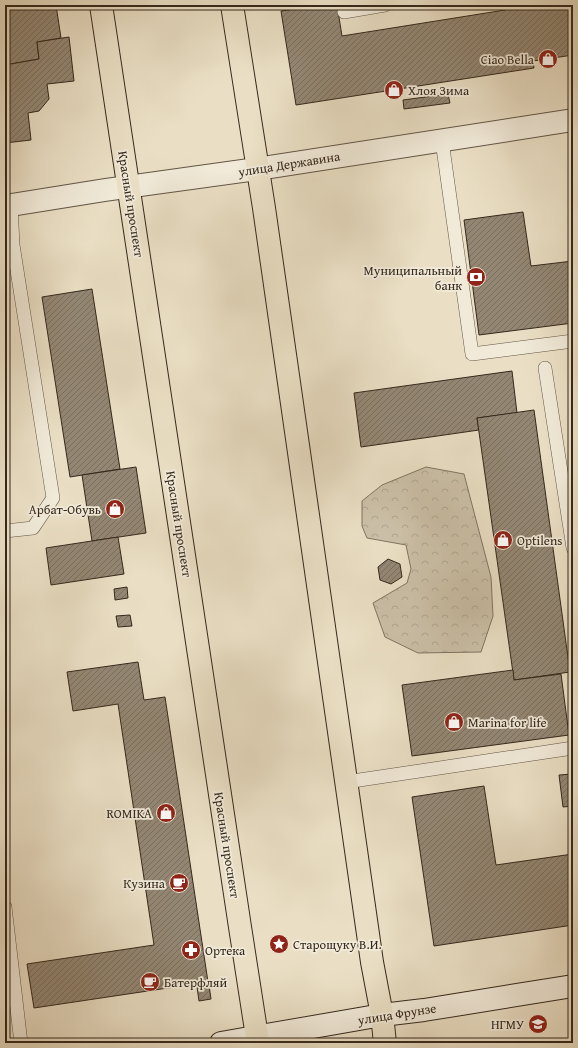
<svg xmlns="http://www.w3.org/2000/svg" width="578" height="1048" font-family="'Gentium Book Plus',serif">
	<style>
		.forest { fill: url(#forest-crowns); stroke: #807462 }
		.building { fill: url(#building-hatch); stroke: #35281c }
		.lines { fill: none; stroke-linecap: round; stroke-linejoin: round }
		.lane-casing { stroke: #625646; stroke-width: 14 }
		.street-casing { stroke: #625646; stroke-width: 24 }
		.secondary-casing { stroke: #35281c; stroke-width: 24 }
		.primary-casing { stroke: #35281c; stroke-width: 24 }
		.lane { stroke: #f1ead9; stroke-width: 13 }
		.street { stroke: #f1ead9; stroke-width: 22 }
		.secondary { stroke: #f1ead9; stroke-width: 22 }
		.primary { stroke: #eadfc5; stroke-width: 22 }
		.labels { text-anchor: middle; dominant-baseline: central; stroke-width: 3.5; stroke-linejoin: round; paint-order: stroke }
		.poi-label { font-size: 13px; fill: #35281c; stroke: #f1ead9; text-anchor: end }
		.street-label { font-size: 13px; fill: #35281c; stroke: #f1ead9 }
	</style>
	<defs>
		<pattern id="forest-crowns" width="20" height="18" patternUnits="userSpaceOnUse"><rect width="20" height="18" fill="#cbc0a8"/><path d="M2 6a3 3 0 1 1 6 0M12 15a3 3 0 1 1 6 0" fill="none" stroke="#afa590"/></pattern>
		<pattern id="building-hatch" width="6" height="6" patternUnits="userSpaceOnUse"><rect width="6" height="6" fill="#938774"/><path d="M-1 1l2-2M0 6l6-6M5 7l2-2" fill="none" stroke="#796e5e"/></pattern>
	</defs>
	<rect width="100%" height="100%" fill="#eadfc5"/>
	<filter id="stains"><feTurbulence type="fractalNoise" baseFrequency=".005" numOctaves="4"/><feColorMatrix values="0 0 0 0 .2 0 0 0 0 .09 0 0 0 0 .02 0 0 0 .5 -.17"/></filter>
	<radialGradient id="worn" r=".72"><stop offset=".6" stop-color="#630" stop-opacity="0"/><stop offset="1" stop-color="#630" stop-opacity=".3"/></radialGradient>
	<!-- forest -->
	<path class="forest" d="M426 467 464 474 491 577 493 616 481 652 418 653 385 637 373 603 407 583 411 569 406 545 367 538 362 526V501L382 485Z"/>
	<!-- building -->
	<g class="building">
		<path d="M5 5H56L61 38 37 42 39 59 5 65Z"/>
		<path d="M324 5H337L342 36 505 10V5H573V55L533 61 534 68 296 105 281 11Z"/>
		<path d="M69 37 74 81 47 84 49 99 39 111 28 113 31 140 5 143V65L39 59 37 42Z"/>
		<path d="M448 94 450 103 404 109 403 100Z"/>
		<path d="M523 212 531 266 573 261V323L479 335 464 220Z"/>
		<path d="M92 289 120 469 70 477 42 297Z"/>
		<path d="M512 371 517 413 477 418 479 430 361 447 354 393Z"/>
		<path d="M534 410 570 672 514 680 477 418Z"/>
		<path d="M136 467 146 533 92 541 82 475Z"/>
		<path d="M118 537 124 574 51 585 46 548Z"/>
		<path d="M388 559 400 564 402 577 391 584 380 580 378 567Z"/>
		<path d="M127 587 128 598 115 600 114 589Z"/>
		<path d="M130 615 132 626 118 627 116 616Z"/>
		<path d="M138 662 144 700 165 697 208 982 34 1008 27 964 154 945 118 704 73 711 67 672Z"/>
		<path d="M513 670 514 680 561 674 569 735 412 756 402 685Z"/>
		<path d="M573 774V806L563 807 559 775Z"/>
		<path d="M484 786 496 865 573 854V925L434 946 412 797Z"/>
		<path d="M209 985 211 999 199 1001 197 987Z"/>
	</g>
	<g class="lines">
		<!-- lane casing -->
		<g class="lane-casing">
			<g id="lane">
				<path d="M344 12 385 5"/>
				<path d="M442 141 472 354 573 341"/>
				<path d="M545 368 573 548"/>
				<path d="M5 531 33 528 53 498 13 245 11 205"/>
				<path d="M346 782 573 748"/>
				<path d="M5 907 21 1043"/>
			</g>
		</g>
		<!-- street casing -->
		<g class="street-casing">
			<path id="street" d="M5 206 105 190 257 169 573 120"/>
		</g>
		<!-- secondary casing -->
		<g class="secondary-casing">
			<path id="secondary" d="M221 1043 382 1015 424 1010 573 986"/>
		</g>
		<!-- primary casing -->
		<g class="primary-casing">
			<g id="primary">
				<path d="M101 5 240 927 258 1043"/>
				<path d="M232 5 264 208 372 962 382 1015 385 1043"/>
			</g>
		</g>
		<!-- lane -->
		<use href="#lane" class="lane"/>
		<!-- street -->
		<use href="#street" class="street"/>
		<!-- secondary -->
		<use href="#secondary" class="secondary"/>
		<!-- primary -->
		<use href="#primary" class="primary"/>
	</g>
	<!-- icons -->
	<defs>
		<g id="shop-disc" transform="scale(1)"><circle r="9.5" fill="#8f2418" stroke="#f1ead9"/><path d="M-5-2.5h2.3a2.7 3.5 0 0 1 5.4 0H5L5.5 6h-11ZM-1.5-2.5h3a1.5 2.3 0 0 0-3 0Z" fill="#fff"/></g>
		<g id="bank-disc" transform="scale(1)"><circle r="9.5" fill="#8f2418" stroke="#f1ead9"/><path d="M-6-4H6V4H-6ZM0-2.3a2.3 2.3 0 1 0 0 4.6a2.3 2.3 0 1 0 0-4.6Z" fill="#fff"/></g>
		<g id="cafe-disc" transform="scale(1)"><circle r="9.5" fill="#8f2418" stroke="#f1ead9"/><path d="M-5.5-4.5H6V0H3Q3 3.5 0 3.5H-2.5Q-5.5 3.5-5.5 0ZM3-3.2v2h1.7v-2ZM-6 4.5H4V6H-6Z" fill="#fff"/></g>
		<g id="sight-disc" transform="scale(1)"><circle r="9.5" fill="#8f2418" stroke="#f1ead9"/><path d="M0-6L1.8-2.2L6-1.7L2.9 1.2L3.7 5.4L0 3.3L-3.7 5.4L-2.9 1.2L-6-1.7L-1.8-2.2Z" fill="#fff"/></g>
		<g id="pharmacy-disc" transform="scale(1)"><circle r="9.5" fill="#8f2418" stroke="#f1ead9"/><path d="M-2-6h4v4h4v4h-4v4h-4v-4h-4v-4h4Z" fill="#fff"/></g>
		<g id="university-disc" transform="scale(1)"><circle r="9.5" fill="#8f2418" stroke="#f1ead9"/><path d="M0-5L7-2L0 1L-7-2ZM-4 1L0 2.5L4 1V4Q0 6-4 4Z" fill="#fff"/></g>
	</defs>
	<g fill-rule="evenodd">
		<use href="#shop-disc" x="548" y="59"/>
		<use href="#shop-disc" x="394" y="90"/>
		<use href="#bank-disc" x="476" y="277"/>
		<use href="#shop-disc" x="115" y="509"/>
		<use href="#shop-disc" x="503" y="540"/>
		<use href="#shop-disc" x="454" y="722"/>
		<use href="#shop-disc" x="166" y="813"/>
		<use href="#cafe-disc" x="179" y="883"/>
		<use href="#sight-disc" x="279" y="944"/>
		<use href="#pharmacy-disc" x="191" y="950"/>
		<use href="#cafe-disc" x="150" y="982"/>
		<use href="#university-disc" x="538" y="1024"/>
	</g>
	<g class="labels">
		<!-- poi labels -->
		<g class="poi-label">
			<text x="534" y="59">Ciao Bella</text>
			<text x="408" y="90" text-anchor="start">Хлоя Зима</text>
			<text x="462" y="270">Муниципальный<tspan x="462" dy="15">банк</tspan></text>
			<text x="101" y="509">Арбат-Обувь</text>
			<text x="517" y="540" text-anchor="start">Optilens</text>
			<text x="468" y="722" text-anchor="start">Marina for life</text>
			<text x="152" y="813">ROMIKA</text>
			<text x="165" y="883">Кузина</text>
			<text x="293" y="944" text-anchor="start">Старощуку В.И.</text>
			<text x="205" y="950" text-anchor="start">Ортека</text>
			<text x="164" y="982" text-anchor="start">Батерфляй</text>
			<text x="524" y="1024">НГМУ</text>
		</g>
		<!-- street labels -->
		<g class="street-label">
			<text transform="translate(289 164) rotate(-9)">улица Державина</text>
			<text transform="translate(131 204) rotate(81)">Красный проспект</text>
			<text transform="translate(179 524) rotate(81)">Красный проспект</text>
			<text transform="translate(227 845) rotate(81)">Красный проспект</text>
			<text transform="translate(397 1014) rotate(-9)">улица Фрунзе</text>
		</g>
	</g>
	<!-- margin -->
	<rect width="578" height="1048" fill="none" stroke="#eadfc5" stroke-width="20"/>
	<rect x="6" y="6" width="566" height="1036" fill="none" stroke="#35281c" stroke-width="2"/>
	<rect x="10" y="10" width="558" height="1028" fill="none" stroke="#35281c"/>
	<rect width="100%" height="100%" filter="url(#stains)"/>
	<rect width="100%" height="100%" fill="url(#worn)"/>
</svg>
